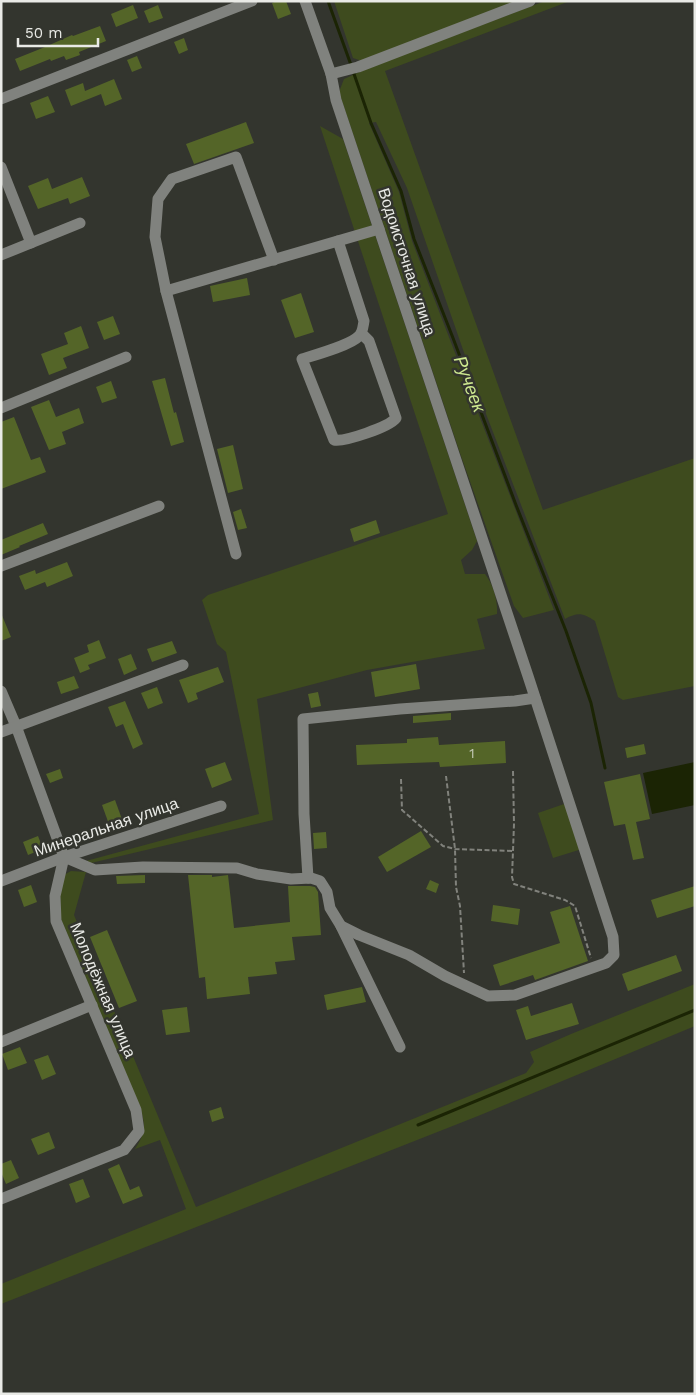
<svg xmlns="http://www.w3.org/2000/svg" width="696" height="1395" font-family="'Work Sans',sans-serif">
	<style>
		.green { fill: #3e4b1e }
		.water { fill: #1b2404 }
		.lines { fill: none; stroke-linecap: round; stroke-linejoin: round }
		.stream { stroke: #1b2404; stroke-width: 3 }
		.building { fill: #546528 }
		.path { stroke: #81827c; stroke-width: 2; stroke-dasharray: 5 2.5; stroke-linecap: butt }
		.minor { stroke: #80827e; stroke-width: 11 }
		.labels { text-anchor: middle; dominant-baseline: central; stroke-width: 5; stroke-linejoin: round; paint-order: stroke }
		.number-label { font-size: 14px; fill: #c4c9b6 }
		.street-label { font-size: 16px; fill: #e9eae6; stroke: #33352e }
		.water-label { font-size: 18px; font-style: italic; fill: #cee990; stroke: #33352e }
	</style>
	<rect width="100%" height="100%" fill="#33352e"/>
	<!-- green -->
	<g class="green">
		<path d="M334 1H520L362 61 353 58Z"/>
		<path d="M545 1H570L385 71 543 510 695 458V686L623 700 618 697 595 621C583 613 578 612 565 619L478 393 407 188 376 122 369 123 399 192 412 241 554 610 523 618 514 606 460 453 339 92 344 79 366 69Z"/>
		<path d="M320 126 343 139 477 541 472 550 461 560 465 574H485C493 584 498 601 497 614L477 619 485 649 367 670 257 699 273 820 91 863 86 861 259 814 226 652 217 644 202 600 208 595 448 514Z"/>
		<path d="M567 803 582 849 553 858 538 813Z"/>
		<path d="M71 871 86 872 74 915 196 1207 526 1073 534 1062 530 1052 571 1034 695 984V1026L478 1116 1 1304V1284L186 1209 160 1140 135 1149C146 1131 146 1127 140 1107L61 919 60 897 62 876Z"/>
	</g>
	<!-- water -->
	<path class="water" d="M695 762V805L652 814 643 773Z"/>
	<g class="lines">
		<!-- stream -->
		<g class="stream">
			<path d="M328 1 351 65"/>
			<path d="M353 71 371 123 401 191 414 239 453 338 516 505 566 631 591 703 605 768"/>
			<path d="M418 1125 695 1010"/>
		</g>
	</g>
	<!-- building -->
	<g class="building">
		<path d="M277 1H286L291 14 278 19 272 3Z"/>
		<path d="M133 5 138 18 116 27 111 14Z"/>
		<path d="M158 5 163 18 149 23 144 11Z"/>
		<path d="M100 26 106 41 79 52 80 55 66 60 64 56 51 61 50 59 20 71 15 59 45 47 72 35 73 36Z"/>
		<path d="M184 38 188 50 179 54 174 42Z"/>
		<path d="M137 56 142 68 132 72 127 60Z"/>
		<path d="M114 79 122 99 105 106 101 94 71 106 65 90 83 83 85 91Z"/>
		<path d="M48 96 55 112 36 119 30 103Z"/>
		<path d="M246 122 254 143 194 164 186 144Z"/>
		<path d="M82 177 90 196 70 204 68 198 38 209 28 186 48 178 52 189Z"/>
		<path d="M247 278 250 295 213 302 210 286Z"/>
		<path d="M301 293 314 332 295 338 281 300Z"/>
		<path d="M113 316 120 334 104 340 97 322Z"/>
		<path d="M81 326 89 348 63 358 67 368 49 375 41 354 68 344 64 333Z"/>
		<path d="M165 378 174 413 176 412 184 442 171 446 152 381Z"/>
		<path d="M111 381 117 398 102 403 96 387Z"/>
		<path d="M49 400 56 417 79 408 84 423 62 432 66 444 49 450 31 407Z"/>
		<path d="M14 417 31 460 40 457 46 472 1 489V422Z"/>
		<path d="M233 445 243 489 228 493 217 449Z"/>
		<path d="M241 509 247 528 238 530 233 512Z"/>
		<path d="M376 520 380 533 354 542 350 529Z"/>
		<path d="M43 523 48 534 19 546 20 547 1 555V540Z"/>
		<path d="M67 562 73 576 47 587 45 582 25 590 19 576 35 570 36 574Z"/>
		<path d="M1 613 11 637 1 641Z"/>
		<path d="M99 640 106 658 88 665 90 669 80 673 74 658 89 652 87 645Z"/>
		<path d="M172 641 177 653 152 662 147 649Z"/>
		<path d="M131 654 137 669 124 675 118 659Z"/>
		<path d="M416 664 420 689 375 697 371 672Z"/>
		<path d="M218 667 224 682 196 693 198 699 188 703 179 680Z"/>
		<path d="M74 676 79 688 61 694 57 682Z"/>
		<path d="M157 687 163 703 148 709 141 693Z"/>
		<path d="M318 692 321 706 311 708 308 694Z"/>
		<path d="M125 701 143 744 133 749 123 724 116 727 108 707Z"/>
		<path d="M451 713V720L413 723V716Z"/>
		<path d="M438 737 439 745 505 741 506 763 440 767 439 762 357 765 356 745 407 743V739Z"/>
		<path d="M644 744 646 754 627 758 625 748Z"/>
		<path d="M225 762 232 780 212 788 205 769Z"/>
		<path d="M60 769 63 778 50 783 46 774Z"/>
		<path d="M640 774 650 819 636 822 644 858 633 860 625 824 614 826 604 782Z"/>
		<path d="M115 800 123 822 110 827 102 805Z"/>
		<path d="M421 831 431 847 387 872 378 857Z"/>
		<path d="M326 832 327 848 314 849 313 833Z"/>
		<path d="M38 836 43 849 28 855 23 842Z"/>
		<path d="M145 875V883L117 884 116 876Z"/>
		<path d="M188 875H212V877L228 875 234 928 290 922 288 886H310L315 887 318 892 321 935 292 937 295 960 275 962 277 974 248 977 250 994 207 999 205 977 199 978Z"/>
		<path d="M430 880 439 884 436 893 426 889Z"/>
		<path d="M31 885 37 902 24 907 18 890Z"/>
		<path d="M695 886V906L657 918 651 900Z"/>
		<path d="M493 905 520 909 518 925 491 921Z"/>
		<path d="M570 906 588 961 535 980 533 975 500 986 493 965 560 943 550 912Z"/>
		<path d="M107 930 137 1001 119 1008 90 937Z"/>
		<path d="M676 955 682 971 628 991 622 974Z"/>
		<path d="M362 987 366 1002 327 1010 324 995Z"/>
		<path d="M572 1003 579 1024 526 1040 516 1010 528 1006 531 1016Z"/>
		<path d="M187 1007 190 1032 166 1035 162 1010Z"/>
		<path d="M20 1047 27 1063 8 1070 2 1054Z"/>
		<path d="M48 1055 56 1074 42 1080 34 1060Z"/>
		<path d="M221 1107 224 1118 212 1122 209 1111Z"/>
		<path d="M49 1132 55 1148 38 1155 31 1139Z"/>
		<path d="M11 1160 19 1178 6 1184 1 1172V1164Z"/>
		<path d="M119 1164 130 1190 139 1186 143 1196 123 1204 108 1169Z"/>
		<path d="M83 1179 90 1197 76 1203 69 1184Z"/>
	</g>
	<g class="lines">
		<!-- path -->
		<g class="path">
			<path d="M513 771 514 824 512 877 514 884 565 900 575 906 591 958"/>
			<path d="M446 776 455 849 456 887 460 906 464 973"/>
			<path d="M401 779 402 810 443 846 455 849 513 851"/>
		</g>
		<!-- minor -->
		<g class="minor">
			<path d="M331 74 358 67 530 1"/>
			<path d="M1 99 252 1"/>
			<path d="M1 167 31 243"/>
			<path d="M338 241 364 321C363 326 363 332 359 336 351 345 315 355 302 359L334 440C345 442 389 427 396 418L369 341 361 333"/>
			<path d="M1 255 80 223"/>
			<path d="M166 291 379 229"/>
			<path d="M1 408 126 357"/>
			<path d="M236 554 166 291 155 237 158 199 172 179 236 157 274 260"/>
			<path d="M1 566 159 506"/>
			<path d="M1 691 16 726 64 857 55 896 56 921 136 1110 139 1131 124 1150 1 1199"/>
			<path d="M1 732 183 665"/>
			<path d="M64 857 95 870 143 867 237 868 257 874 291 879 311 878 320 881 327 892 330 908 341 926 359 935 409 955 445 976 488 996 515 995 606 963 614 955 613 937 528 676 336 100 331 74 305 1"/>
			<path d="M308 878 304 814 303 719 400 709 515 701 535 698"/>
			<path d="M1 881 64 857 221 806"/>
			<path d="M341 926 400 1047"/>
			<path d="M1 1042 92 1005"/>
		</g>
	</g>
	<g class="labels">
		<!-- number labels -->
		<g class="number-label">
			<text x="472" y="753">1</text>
		</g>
		<!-- street labels -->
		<g class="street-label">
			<text transform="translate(407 262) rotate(72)">Водоисточная улица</text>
			<text transform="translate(106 827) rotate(-19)">Минеральная улица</text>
			<text transform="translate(103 990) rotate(67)">Молодёжная улица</text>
		</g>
		<!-- water labels -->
		<g class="water-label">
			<text transform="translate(470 384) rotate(69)">Ручеек</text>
		</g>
	</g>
	<!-- border -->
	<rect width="696" height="1395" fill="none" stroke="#e9eae6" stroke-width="5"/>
	<!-- scale -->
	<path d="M18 38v8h80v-8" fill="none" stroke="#e9eae6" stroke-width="2.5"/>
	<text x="25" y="38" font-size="15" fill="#e9eae6" stroke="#33352e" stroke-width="4" paint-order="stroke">50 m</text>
</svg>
